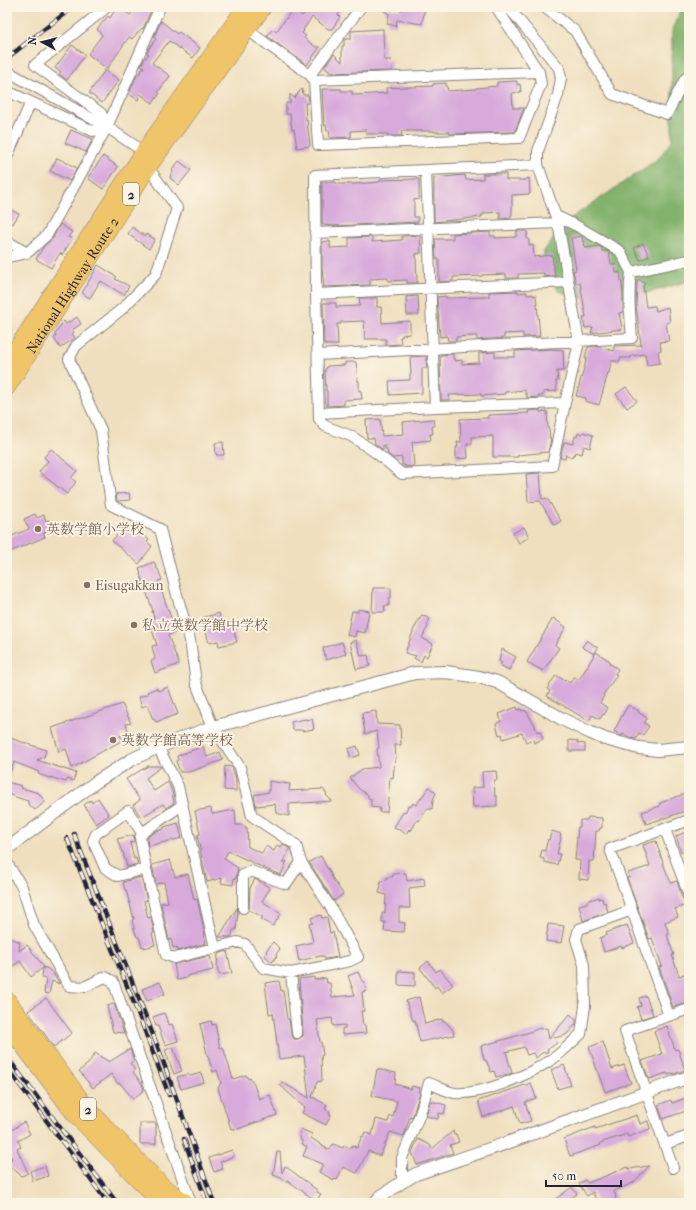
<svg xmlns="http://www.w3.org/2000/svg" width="696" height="1210" font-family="'IM FELL French Canon','Noto Serif JP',serif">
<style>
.forest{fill:#82b26c;stroke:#526a54}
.building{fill:#d8aadc}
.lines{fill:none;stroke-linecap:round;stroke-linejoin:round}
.minor-casing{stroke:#88807c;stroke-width:12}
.tertiary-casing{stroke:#88807c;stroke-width:14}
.trunk-casing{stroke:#88807c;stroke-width:18}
.minor{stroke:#fff;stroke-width:10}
.tertiary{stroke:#fff;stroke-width:12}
.trunk{stroke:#f0c469;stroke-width:17}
.rail-casing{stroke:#22223b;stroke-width:4.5}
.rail{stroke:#fcf5e5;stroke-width:3;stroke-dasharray:9;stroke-linecap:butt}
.education-dot{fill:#8d6e63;stroke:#fcf5e5;stroke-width:1.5}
.labels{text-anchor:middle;stroke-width:3.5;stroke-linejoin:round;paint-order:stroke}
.shield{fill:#fcf5e5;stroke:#63616e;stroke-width:1}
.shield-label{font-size:13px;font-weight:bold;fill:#22223b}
.street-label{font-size:14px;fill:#22223b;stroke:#fcf5e5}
.education-label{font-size:14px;fill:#785e54;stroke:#fcf5e5;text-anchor:start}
</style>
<rect width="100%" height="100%" fill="#fcf5e5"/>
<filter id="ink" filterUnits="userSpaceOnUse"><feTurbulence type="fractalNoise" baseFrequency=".025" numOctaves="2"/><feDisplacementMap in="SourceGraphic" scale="8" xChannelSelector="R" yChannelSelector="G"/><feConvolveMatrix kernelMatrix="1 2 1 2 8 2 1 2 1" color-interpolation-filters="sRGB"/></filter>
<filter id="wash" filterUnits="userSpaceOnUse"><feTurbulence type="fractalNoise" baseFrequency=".012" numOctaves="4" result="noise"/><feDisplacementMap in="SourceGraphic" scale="16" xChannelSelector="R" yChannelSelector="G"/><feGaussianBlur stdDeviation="0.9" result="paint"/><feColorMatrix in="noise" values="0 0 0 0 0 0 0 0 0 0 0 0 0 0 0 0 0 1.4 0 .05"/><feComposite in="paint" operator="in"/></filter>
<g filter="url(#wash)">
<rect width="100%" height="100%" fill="#efdfbe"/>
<path class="forest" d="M683,7h6v274l-60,17h-49l-21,-7 -15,-18v-22l23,-30 91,-62 14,-18v-112z"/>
<g id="blocks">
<path class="building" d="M117,7l13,8 6,-8h12l3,3 -8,19 -1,-1 -10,11 -3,-2 -22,32 -19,-15 14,-19 -5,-6 11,-13 2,2z
M309,7h35l-6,8 2,2 -8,12h-4l-16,-12 -9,13 1,1 -2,2 4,3 -2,2 12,9h4l-13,18 -40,-29 6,-7 3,3 17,-23 9,7z
M379,7l23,3v-3h23l-3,17 -25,-4 -1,6 -9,-2 2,-10z
M161,21l16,13 2,-2 21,16 -7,10 -24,-17 -17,22 18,13 -12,16 2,1 -7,10 -13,-9 -2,6 -9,-6 6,-15 9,-12 -3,-2 3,-5 5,-6 -2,-1 3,-6 6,-8 -2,-2z
M383,29l1,31h7l1,11 -61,2 -7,-6 10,-13 8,8v-16h2v-5l1,-2h6v-8z
M72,45l13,10 -18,25 -8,-6 2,-2 -6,-4z
M105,70l14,10 -17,23 -13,-10z
M517,81v4l3,-1 1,8 -9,1 1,15h11l-9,24 -65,2v-2h-16v-1h-33l1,5h-14v-2h-22v-4l-15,1v6l-21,1 -1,-8 -2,1 -1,-6h-2l-2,-36h19v2h11v3h4v1l31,-2 -1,-5 47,-2v-2l13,-1v4h1l1,4 28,-2v-1l21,-2v-4z
M302,89l1,6h5l1,8h-4l1,18 1,-1 3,26 -13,2 -3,-19 -2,1 -2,-16h-4v-11h4v-9l4,4z
M71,130l22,9 -7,13 -21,-9z
M103,156l15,11 -15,22 -14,-10v-3z
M57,158l20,10 -7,13 -20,-10z
M179,161l12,9 -12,15 -9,-7 1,-2h-1l3,-4 -1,-2z
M483,174h23v6h19l4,-2 1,16 -18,1v20h-1v3l-11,1v-7l-16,1v2h-3l1,2 -48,5v-44l31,-3 1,5 17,-1z
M419,179v20l-5,1v17h4v5l-84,4 -11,-1v-2h-1v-41h14v2h18l26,-2v-2z
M7,208l12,6 -6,10 -6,-3z
M60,224l12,8 -4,5 4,2 -10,16 -2,-2 -9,15 -15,-9 8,-13 9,-8z
M132,227l13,9 1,-2 9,5 -6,10 -21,-15z
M517,231h10v8h2v6h4l1,12 18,-2 3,21 -11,1v-4l-26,1v4h-12v-4l-24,1v1l-29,1v4l-14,1v-23h-3l-1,-20h18v-5l37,-2v4h5v2l21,-1z
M420,235l1,18 -5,1 1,29h-10v-3l-19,1v-3l-18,1v6l-46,2 -2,-19v-26l8,-1v7l19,-1v-9l23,-1v5l30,-2v-4z
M582,236l1,6 1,-1 1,7 14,-2 3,2v3h4l3,1 2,12h4l1,9 4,-1 3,21v19l-4,1 3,16 -31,4 2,-6 -8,1 -2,-11h3l-6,-34h-4l-3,-12 3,-1 -5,-32z
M643,243l6,13 -9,4 -6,-12z
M98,265l19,12 -2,2 14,7 -5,9 -23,-14 -1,2h-1l-9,15 -8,-5z
M639,279l6,5 -2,2 3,21 9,-1 1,5 12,-4 2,15 -4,1 3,18 -9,1 1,8 -3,1 2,12 -13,2 -2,-11 -14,2v2h-11v3h-9l-2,12h-1l-9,32 -14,-4 1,-3 -10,-2 11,-38h-2l3,-11 7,-1 19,5v-5l27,-1 -5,-40 1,-24z
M518,291v2l9,-1v3l6,-1v2l3,-1 4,41 -17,1v-4l-19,1v4l-27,2v-4h-6l-15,1v4h-8l-1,-5 -7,1 -3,-40 9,-1v2l43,-1v-5z
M418,296l1,19h-12l-1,-18z
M359,298h18v9h4l1,16 28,-2v13l-8,1v2h-2l1,7 -15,1v-6h-21l-1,-18 -23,1v2h-4l1,21h-13l1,-1h-2l-1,-41h13v4l24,-1z
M77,317l4,7 -9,6 2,2 -2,1 3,5 -15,10 -6,-10 2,-2 -1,-2 9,-13 2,3z
M551,349l12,1 1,21h-7l1,10h-2l1,10 -14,1v4h-5l1,1 -12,1v-4h-2v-4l-20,2v2l-24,2v-2l-32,1 1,5h-9l-1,-45 13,-1v5h2v2l7,-1v4l17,-1v-10l16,-1v5h20v-6z
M426,356l1,12h-5v25l-32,2 -1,-14 21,-1v-6h1l-1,-17z
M345,362h11l2,19h1v10l2,-1 1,9 -18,1v5l-17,1v-15h-1l-1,-22 2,-1v-2l18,-1z
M626,387l11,14 -10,7 -11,-14z
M540,410v2l7,-1 1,18h1l1,10h1l-3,13 -30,3v2h-25v-21l-21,1v7h-5l1,14 -12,1v-12h2l-1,-5h4l-1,-23 28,-1v-3l41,-2 -1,-2z
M380,419l2,17 22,-2 -1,-12 30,-3 1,7 -2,1 1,7h-3l1,6 -19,2 2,24 -9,1v-2h-3v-8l-9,1 -5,-4 -1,-5h-2v-4h-2v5l-8,-6 -1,-6h-7l-1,-18z
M583,432l10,3 -3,13 -6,-2 -2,8 -6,-2 -1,3 -2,-1 -1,3 -6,-2 -1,4 -5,-1 4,-16 9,2 2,-8 2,1 1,-4 4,1z
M223,442l1,13h-8l-1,-12z
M51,449l26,22 -6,7 5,4 -9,12 -28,-22 9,-11 -4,-4z
M540,473l2,26 5,-1 14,23 -7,4 -14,-24 -12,1 -2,-28z
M129,493l1,7 -13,1 -1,-7z
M35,514l2,4 7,-3 2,6 3,-1 3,9 -8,4 1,4 -38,16v-15l22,-9 -5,-10z
M126,524l6,5 1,-2 16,13 -2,2 5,4 -13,18 -27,-23z
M524,527l5,10 -10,6 -6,-10z
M154,562l3,7h1l4,11 -4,1 18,51 -8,3 11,29 -24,9 -4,-12 4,-2 -3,-13 5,-1 -6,-18 2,-1 -2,-7 3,-1 -2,-7h1l-13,-37h1l-2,-6z
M373,588h18v10h-2v8h-5l1,6h-13z
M358,609l11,2 -4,22 -9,-2 -1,6 -8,-2 5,-24 6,1z
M219,613l3,11 9,-2 6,20 -18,4 -1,-5 -9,2 -7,-25z
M422,615l8,4 -3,6 1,1 -6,12 11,6 -6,13 -3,-2 -3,7 -7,-4 2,-2 -11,-3 9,-24z
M553,618l13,9 -11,18 4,3 -16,23 -16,-9z
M356,640l5,16 7,-1 2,11 -14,3 -6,-27z
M587,640l11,8 -4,6 -12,-7z
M342,642l4,12 -20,6 -3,-12z
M502,649l14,8 -7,13 -9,-5 2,-2 -3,-2z
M596,652l14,9 -1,2 9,6 -3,5 2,1 -14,20 1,1 -4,7 8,5 -4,7 -1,-1 -3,5 -8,-4 -3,6 -42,-25 3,-5 -3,-2 9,-14 9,6 1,-1 4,3 4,-6 5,3z
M168,687l10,27 -22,8 -2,-3h-1l-6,-14 -5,2 -3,-10 9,-3 -1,-2 10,-4 1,3z
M122,704l9,19 -5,1 2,6 -2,1 1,2 -7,3 3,4 -51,28 -6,-19 -7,3 -7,-24z
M628,705l11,6 -1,1 9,6 -3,5 5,3 -6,9 -4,-2 -3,6 -4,-2 -1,1 -8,-4 -1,2 -8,-5z
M517,707l1,3 3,-1 1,2 3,-1 1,2h1l6,11h1l3,9 3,-1 3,8 -9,4 -1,-4 -7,3 -4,-9 -19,6 -1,-5 -3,1 -3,-11 5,-3 -2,-7z
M376,711l1,13 23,1 1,20h-6l1,14h-1l-2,19 -3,-1 -3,35h-8l1,-4 -9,-1v-8l-3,-1v-3l-9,-6 -9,-11 12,-9 17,-2 -2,-18 2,-1 -2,-17 -12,3 -3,-21z
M306,719v1l6,-1 2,10 -12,2v-1h-9l-2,-8z
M7,737l39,13 -2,7 -7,3 39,13 -3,8 -5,-2 -2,3 -16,-5v1l-12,-4 1,-2 -25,-10 -6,17h-1z
M569,740l9,1 -1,2 8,1v7h-16z
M203,746l4,11 13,-5 3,8 -34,12h-9l-4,-11 2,-1 -1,-4z
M357,746l3,9 -9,3 -3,-9z
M148,766h12l1,1 -15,11 8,13 14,-9 4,9 2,12 -8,5 -3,-4 -22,13 -8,-12 7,-5 -14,-21z
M225,766l7,1 1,1v6h2l1,6v11l-12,-1z
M496,771l1,9h-3l1,16h2v10l-24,1 -1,-19 11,-1 -1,-15z
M269,781l21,3 -1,7 34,-2 4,5 -1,1 6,6 -43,3v12l-13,-3 -1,-9 -19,2 -2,-11 15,-3z
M7,782l15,4 -1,2 18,5 6,9 -10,8 -7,-6v-3l-21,-7z
M429,787l7,6 -3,7 -1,9h-5l-8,12 -2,-1 -6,11 -2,-2 -3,5 -12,-7 10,-16 1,1 4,-7 2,2 2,-4 3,2z
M689,792v18l-43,14 -4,-12 18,-6v-3z
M98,798l11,17 -13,9 -12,-19 7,-5 1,3z
M211,808l1,6 23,-4 1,15h5l6,3 1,19 14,6 4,-7 8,5 3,-6 4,2 2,-3 7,5 -8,14 5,-2 -6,14 -13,-5 -40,-19 -4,8 14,9 -2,11 -2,-1 -1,7 -12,-2 1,-5 -15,4 -10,-47 3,-1 -5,-23z
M588,817l14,1v10h-2l-1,3h-3l-2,30h-5l-1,19 -9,-1 1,-19h-5l3,-33h2v-7h7z
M178,823l4,15 -34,8 -1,-7 2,-3 8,-5 7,-2v-2z
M552,831l9,3 -1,3 1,1 -4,16h3l-3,11 -13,-3v-3l-4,-1 2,-8 3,1 3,-12 1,1z
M689,831v19l-8,2 -5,-16z
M134,835v7l-4,1 4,16 2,-1 2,6 -11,3 -4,-15h-1l-5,-13z
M656,841l8,25 7,17 6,-2 5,17 2,2 2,5 -11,4 3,8 -13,5 4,12 -2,1 7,20h-2l7,21 10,-4v31l-16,4 -14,-40 3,-1 -10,-28 -3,1 -22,-61 3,-1 -2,-4 22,-7 -7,-21z
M321,856l6,12h1l4,8h-1l12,18 -9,7 -25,-39z
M170,860l5,17 13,-3 6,26 3,-1 8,36h-1l2,8 -28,8 -1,-4 -4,1 -2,-9 -2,1 -8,-37 7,-1 -4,-20 -8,2 -4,-19z
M406,873l1,8 17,-3 1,8 -16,2 1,20h-11v14l6,1 -1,9 -20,-1 1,-9h-3v-9h3l1,-18 -7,-2 2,-6 -1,-6 7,-1v-3h6v-3z
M141,877l6,23 -3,1 4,17 3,-1 3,16 -2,1 3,11 -11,3v-2l-2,1 -3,-10h-2l-2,-5 -3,-12 2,-1 -8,-29h-1l-2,-8z
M255,879l15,9 -8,13 19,13 -8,12 -12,-7 2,-2 -14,-7 1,-22z
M599,897v2l3,-1 1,5 2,-1 3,10 -25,9 -4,-16 8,-2v-2z
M237,908l1,4 -2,18h-3l-1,6 -3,1h-10z
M321,915l1,3 5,-1 3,16 3,-1 5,25 -13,2 -1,-3h-4l-21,5 -3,-15 17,-4 -4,-18 4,-1 -2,-5z
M548,924l16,2 -3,17 -15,-2z
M627,925l7,18 -12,5 -1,-2 -17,6 -4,-14 7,-3 -1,-2z
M7,937l13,5 -1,9 8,-6 17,22 -13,10 -11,-16 -7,5 -6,-9z
M273,942l7,7 -4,5 1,2 -5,6 -8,-7 3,-3 -1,-1z
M227,951l5,22 -13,2 -2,-9 1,-12z
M210,956l3,14 -26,6v2l-10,2 -3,-16z
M428,961l8,11 4,-3 13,16 -11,8 -5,-7 -2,2 -15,-20z
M43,968h4l7,6v1l6,9 -8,-3 -3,13 -5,-1 2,-14 -4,-1z
M398,971l17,1v14l-17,-1z
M358,972l4,9h2l3,10 -5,1 2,19h-3l2,14h2l1,8 -24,2v-6l3,-1v-3l-12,1 -1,-8 -15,2 3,22h1l1,5 1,8 -2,1 1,25 -5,1 -5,15 15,8 -2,4 5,2 -1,3 2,1 -5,10 -24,-12 3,-5 -25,-23 2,-3 27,16 -5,-42 -25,3 -6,-46 -4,1 -4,-31 14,-2 2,10h2l4,28h2l2,15 3,5h4l5,-3v-4l-4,-53 15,-2v3l12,-2 1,5h3l2,14 23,-2 -7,-19z
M160,982l5,12 -18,7 -5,-12z
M646,996l7,19 -12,4 -4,-12 4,-1 -2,-8z
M419,997l6,27 17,-5 1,3 2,-1 8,9 1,5 -34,7 -5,-22 -2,1 -7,-20z
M46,998l26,35 -18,14 -26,-36z
M114,1004l10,29 -11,-1 -6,-26z
M164,1013l5,12 3,-1 6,17 -13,4 -7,-19h-2l-3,-9z
M570,1014l6,6v4l-10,11 -12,3 3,5 -10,7 1,2 -6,1 -6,5 -3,-5 -6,2 -3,-8 -18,5 6,21 -16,4 -2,-6 -3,1 -5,-12h-2l-3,-14 46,-13 13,-5v1l7,-1 2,11z
M211,1021l1,4 3,-1 5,24 3,-1 10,32 13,-4 2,4 2,-1 2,4h1l6,17 11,-4 7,20 -42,15 -1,-2 -3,1 -13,-41 3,-5 -4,-13 -4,2 -6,-18 -7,-30z
M667,1026l8,24 3,-1 7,21 -11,4v-1l-6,2 -1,-2 -18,6 -7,-18 20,-7 -8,-23z
M603,1042l9,27 12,-4 7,18 -26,9 -16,-45z
M173,1047l9,24 -8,3 -9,-24z
M130,1049l4,12 -4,2 5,7 -2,2 9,12 2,6 -11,9 -13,-16 -2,1 -7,-10 -18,14 -14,-17 9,-7 7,-11 14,9z
M564,1065l7,20 -13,4 -7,-19z
M377,1069l19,4 -1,11 16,5 1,-3 8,2 -2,4h2l-6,20 -2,5 -2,-1 -6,20 -14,-4 -10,24 -12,-5 -11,22 -14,-6 -6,13 -2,-1 -1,1 -15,-8 4,-8 -20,-8 4,-9 -4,-2 -4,-11 2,-5 11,5 -1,4 18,12 4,-6 10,4 1,-3 6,4 2,-4 5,3 5,-12 1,1 2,-5 7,3 4,-16 12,3 2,-6 3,1 4,-16 -25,-5z
M201,1073l3,9 -23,7 -4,-12 12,-3 1,2z
M531,1083l5,15 -11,4 6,19 -11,3 -6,-18 -31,11 -5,-16z
M689,1097v13l-26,9 -5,-14 13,-5 1,3z
M430,1101l16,4 -2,9 -5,-1 -1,6 -12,-3z
M637,1115l3,9 8,-3 2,8 -22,8 -1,-3 -27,9 1,2 -31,11 -6,-17 31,-12v2z
M24,1122l6,12 -12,7 3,6 -4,2 11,24 -6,3 -15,-12v-3l5,-2 -5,-10v-17l10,-5v-1z
M140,1123h16v21h-16z
M453,1131l1,4 2,-1 3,8 -9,3 3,8 -36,12 -5,-13 6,-13 12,6 2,4z
M232,1150l2,6 -14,6 3,7 -9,3 -5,-14z
M277,1152h3l2,21 3,-7 32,24v2l4,2 -5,7 -29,-21 -1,2 -5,-4 -8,-3z
M45,1166l3,10 -15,5 -3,-10z
M649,1166l-16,17 -19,8 2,6 -1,1 2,5h-20l-4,-11 -6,4 -8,-12 6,-4 3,3 40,-16 1,2z
M572,1187l5,7 -12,9h-15z"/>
</g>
</g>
<g filter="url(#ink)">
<use href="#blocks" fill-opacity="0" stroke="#88807c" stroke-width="1"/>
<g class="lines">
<defs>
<path id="minor" d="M508,7l51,61 2,10 -3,17 -20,56v14l20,58 21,119 -14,61 -13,63 -150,8 -27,-22 -24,-16 -26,-10 -6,-7 -3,-125 -1,-119 223,-10
M544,7l31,24 37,63 55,20 18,-35 4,-3
M246,29l64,46 4,5 4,65 201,-7 22,-54 -2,-12 -43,-65
M7,71l100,56 37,25
M310,75l51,-68
M314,80l225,-8
M7,91l86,40 14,-4 -6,-14 -66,-48 72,-58
M7,157l24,-55
M148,167l29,41 -21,66 -33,34 -47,38 -7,13 32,71 10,75 49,24 17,66 13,45 6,43 17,44 27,40 12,49 44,29 5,17 -15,22 -35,-13 -8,4v33
M426,170l9,237
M556,216l21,10 43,25 11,21 58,-12
M315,233l243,-10
M7,241l20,12
M7,257l20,-4 20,-18 60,-108 53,-120
M316,294l252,-12
M318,355l314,-17c-2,-22 -4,-44 -1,-66
M319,413l116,-6 130,-4
M158,747l20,39 37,162
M182,805l-40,28 -2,5 6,31 20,86 9,3 62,-16 8,2 18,24 28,5 59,-12 8,-4 -27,-49 -30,-46
M665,829l24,67
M142,833l-14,-22 -32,23 -3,7 12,27 13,8 28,-7
M7,863l15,24 12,38 35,61 15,1 21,-10 8,4 78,222
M632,910l37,106
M291,973l6,60
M665,1144l24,-8
M673,1168l-48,-137 64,-22
M402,1182v-24l18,-44 9,-31c8,3 18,9 26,10 28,2 70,-17 93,-31 12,-7 23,-19 33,-28l4,-28 -1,-41 -8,-26 3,-10 53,-19 -22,-61 79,-29"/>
<path id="tertiary" d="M7,849l89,-67 35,-22 27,-13 55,-20 202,-54 31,-1 33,5 18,5 67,38 27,13 14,6 34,9 19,2 31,-3
M375,1203l5,-6 22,-15 14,-8 85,-29 188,-68"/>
<g id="trunk">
<path d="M7,364l137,-212 102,-145"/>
<path id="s1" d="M7,387l141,-220 115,-160"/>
<path d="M7,1000l78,106 77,80 24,17"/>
<path d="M7,1024l68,90 78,80 12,9"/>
</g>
</defs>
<use href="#minor" class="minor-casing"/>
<use href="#tertiary" class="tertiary-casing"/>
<use href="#trunk" class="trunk-casing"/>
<use href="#minor" class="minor"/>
<use href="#tertiary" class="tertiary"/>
<use href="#trunk" class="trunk"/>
<defs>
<path id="rail" d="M7,58l66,-51
M74,834l85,216 55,153
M67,838l71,175 31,82
M7,1057l110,146
M7,1068l101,135
M184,1139l23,64"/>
</defs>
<use href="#rail" class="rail-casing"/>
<use href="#rail" class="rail"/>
</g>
</g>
<g class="education-dot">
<circle cx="38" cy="529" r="4"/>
<circle cx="87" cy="585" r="4"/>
<circle cx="134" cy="625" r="4"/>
<circle cx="113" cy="740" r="4"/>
</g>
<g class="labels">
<g class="shield">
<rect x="123" y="183" width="16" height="22" rx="3"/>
<rect x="80" y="1098" width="16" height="22" rx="3"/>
</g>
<g class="shield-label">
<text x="131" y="199">2</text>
<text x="88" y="1114">2</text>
</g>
<g class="street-label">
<text dy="5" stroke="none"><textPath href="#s1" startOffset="121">National Highway Route 2</textPath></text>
</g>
<g class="education-label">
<text x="46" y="534">英数学館小学校</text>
<text x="95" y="590">Eisugakkan</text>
<text x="142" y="630">私立英数学館中学校</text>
<text x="121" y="745">英数学館高等学校</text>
</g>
</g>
<rect width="696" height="1210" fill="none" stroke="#fcf5e5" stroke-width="24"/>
<g transform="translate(42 42) rotate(277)" stroke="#fcf5e5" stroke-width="3" paint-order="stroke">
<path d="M0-3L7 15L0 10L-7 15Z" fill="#22223b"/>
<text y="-6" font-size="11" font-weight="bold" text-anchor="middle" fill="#22223b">N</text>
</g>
<path d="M546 1180v6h75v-6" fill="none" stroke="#22223b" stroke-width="2"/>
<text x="552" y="1180" font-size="12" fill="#22223b" stroke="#fcf5e5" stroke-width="3" paint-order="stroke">50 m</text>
</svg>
